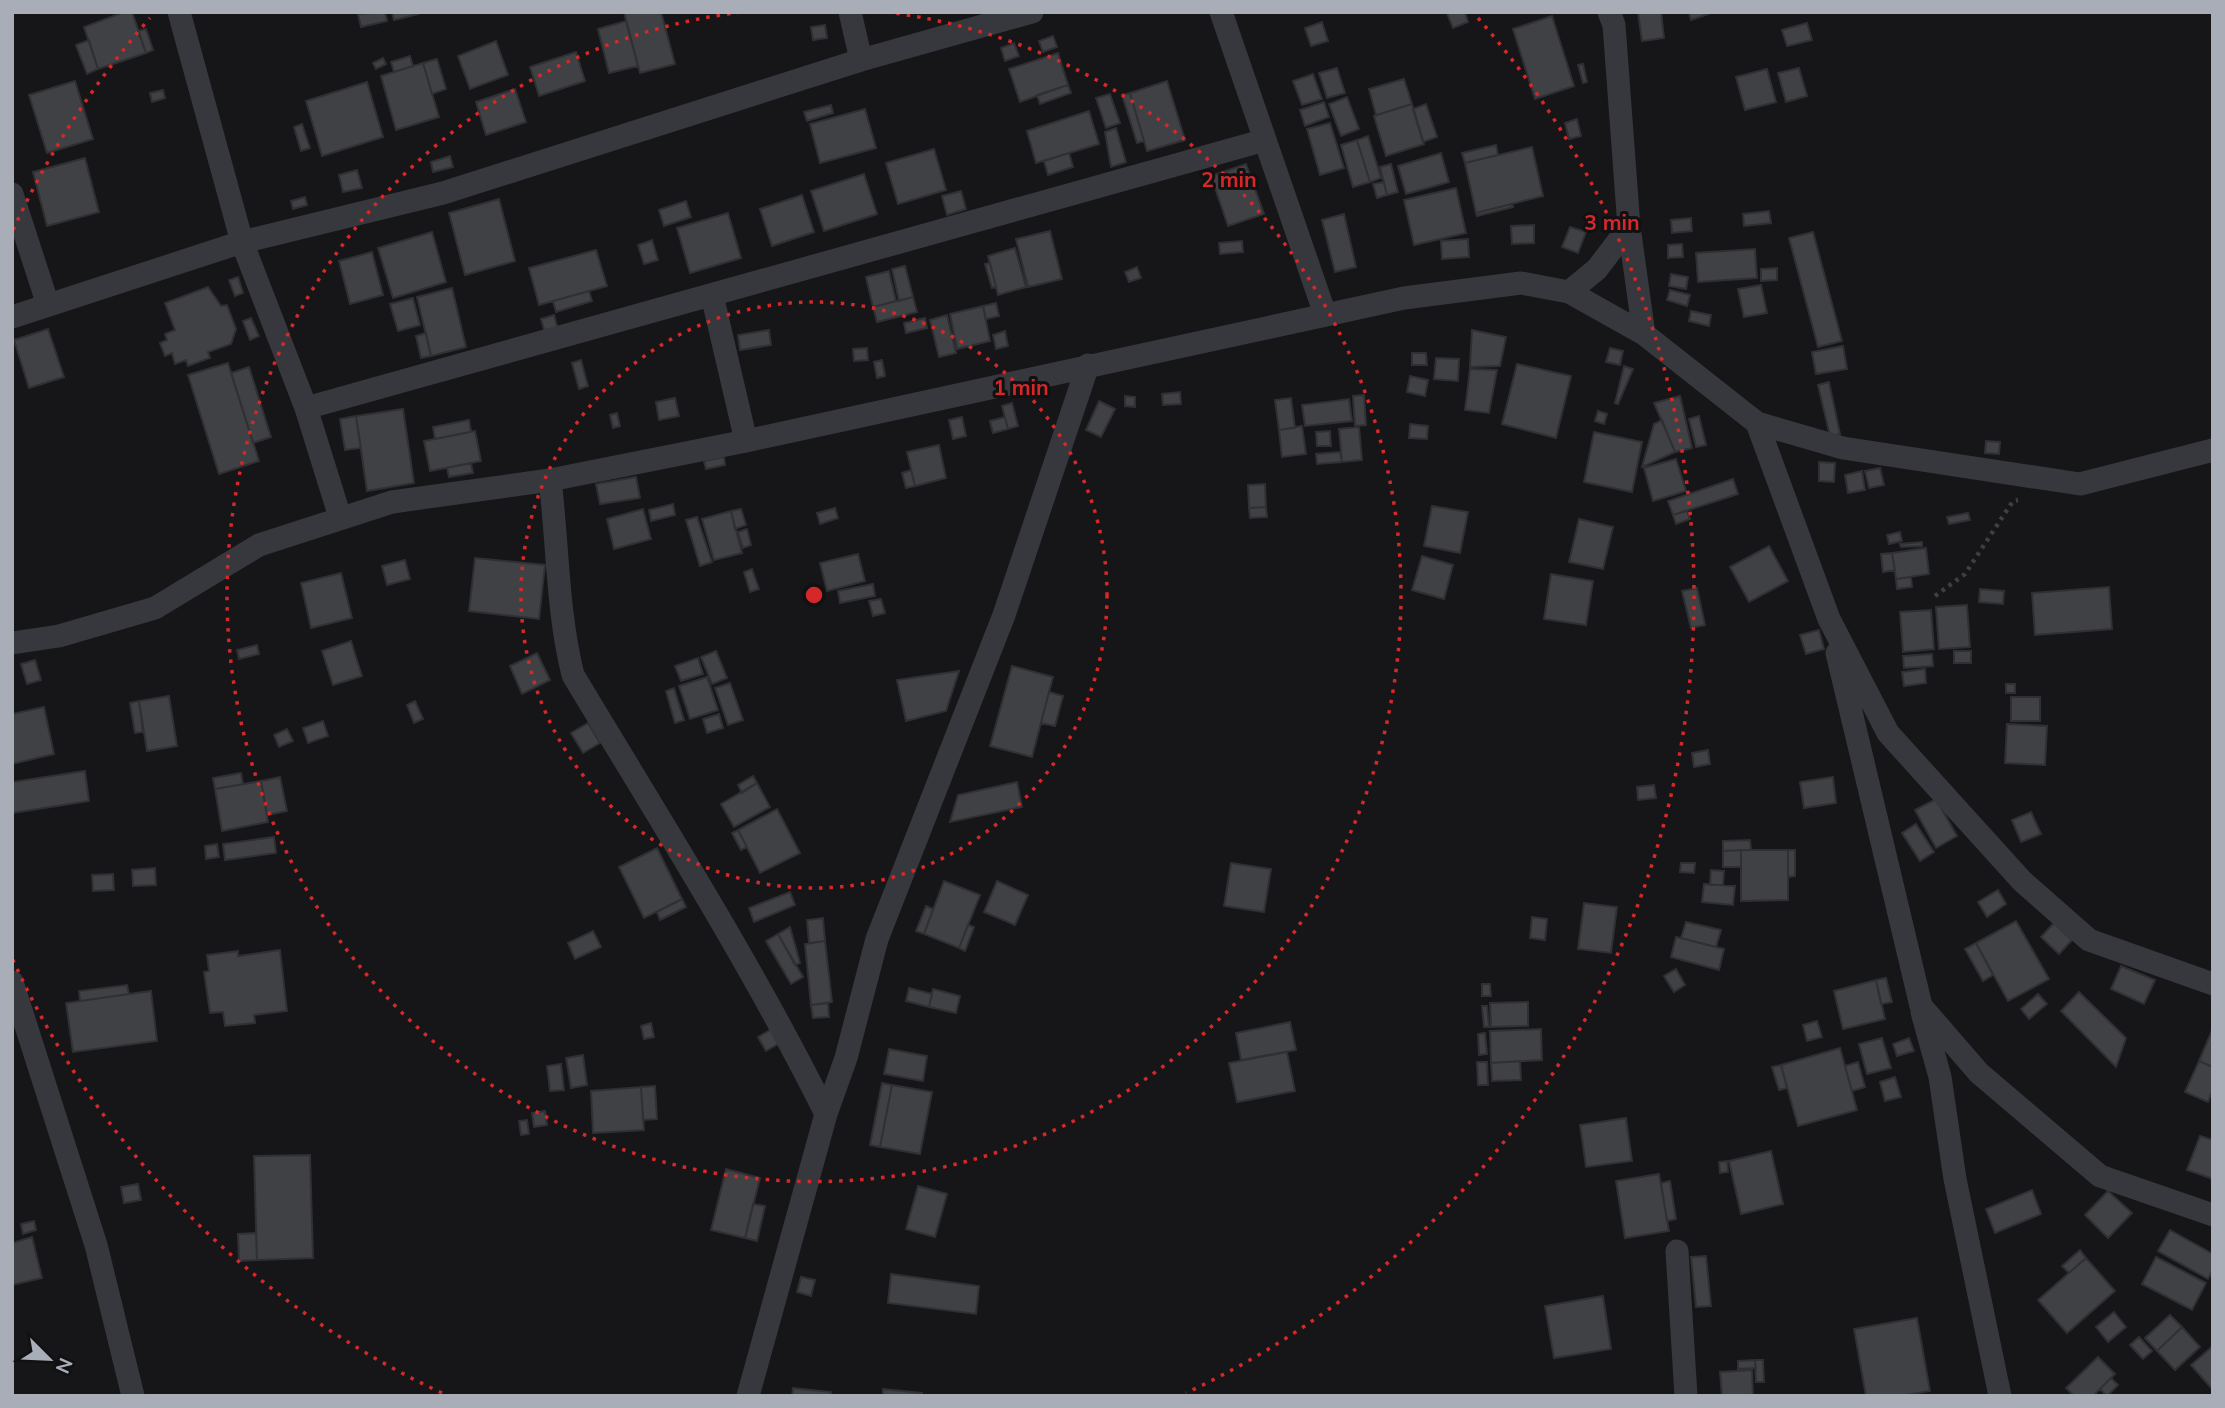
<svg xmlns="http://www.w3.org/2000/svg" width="2225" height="1408" font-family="Mulish,sans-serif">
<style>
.building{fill:#404145;stroke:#303034;stroke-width:2}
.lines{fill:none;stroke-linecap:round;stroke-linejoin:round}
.path{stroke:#3d3f44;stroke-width:4.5;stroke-dasharray:3.5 5;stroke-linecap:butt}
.street{stroke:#37383d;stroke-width:23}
.ring{fill:none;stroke:#d62828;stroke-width:3.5;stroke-dasharray:3.5 7}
.centre{fill:#d62828;stroke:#111113;stroke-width:3.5}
.ring-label{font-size:21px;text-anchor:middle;font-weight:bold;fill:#d62828;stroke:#111113;stroke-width:6;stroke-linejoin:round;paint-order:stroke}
</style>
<rect width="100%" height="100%" fill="#161618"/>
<path class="building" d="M124,12h8l14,41 -48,16 -14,-42z
M385,12l2,9 -26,6 -3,-13z
M392,12h25l1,2 -24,6z
M624,12h37l14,52 -35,9z
M1465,12l3,10 -15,6 -6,-15z
M1638,12h23l3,26 -22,3z
M1689,12h25l-23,8z
M1552,16l22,70 -39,13 -22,-70z
M626,21l12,45 -29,7 -11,-44z
M1322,22l6,19 -17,5 -6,-18z
M1807,23l5,17 -25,6 -5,-16z
M825,25l2,13 -14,2 -2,-13z
M146,29l7,21 -7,3 -8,-22z
M1053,36l4,11 -14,5 -4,-11z
M89,40l9,29 -11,5 -11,-29z
M496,41l12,34 -38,14 -12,-33z
M1014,43l5,13 -14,5 -4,-13z
M576,52l9,29 -46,15 -9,-29z
M1058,53l10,32 -48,17 -11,-33z
M410,56l3,10 -19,6 -3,-10z
M383,58l3,6 -10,5 -3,-6z
M437,59l9,30 -14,5 -9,-31z
M423,63l16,54 -43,13 -15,-54z
M1583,64l4,18 -4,1 -5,-18z
M1337,68l8,25 -18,5 -8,-25z
M1799,68l8,28 -21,6 -8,-29z
M1767,69l9,33 -31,8 -9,-33z
M1313,74l9,25 -20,6 -9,-24z
M1404,79l8,25 -36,11 -7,-26z
M75,81l18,58 -46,14 -18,-58z
M1167,81l18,59 -38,11 -17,-58z
M367,82l16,55 -61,19 -16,-55z
M1068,85l3,8 -31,11 -3,-9z
M515,89l11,33 -40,13 -10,-33z
M163,90l2,8 -13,4 -2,-9z
M1130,93l14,48 -7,2 -15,-48z
M1110,94l10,29 -14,5 -10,-30z
M1347,97l12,32 -18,7 -12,-32z
M1324,102l5,15 -24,9 -5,-16z
M1412,104l12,40 -38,12 -12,-40z
M1426,104l11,33 -14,5 -10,-33z
M831,105l2,8 -26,8 -3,-9z
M865,109l11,39 -56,15 -10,-39z
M1089,111l10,33 -63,19 -9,-32z
M1577,119l4,17 -12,3 -4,-16z
M1330,123l14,45 -24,7 -13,-46z
M302,124l8,24 -9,3 -7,-24z
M1116,128l10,34 -15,5 -6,-35z
M1368,136l13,42 -11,4 -13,-42z
M1357,140l13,42 -17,5 -12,-42z
M1496,145l2,10 -33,8 -3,-10z
M1532,147l11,49 -67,17 -11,-50z
M934,149l12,41 -48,14 -12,-41z
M1069,153l4,14 -25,8 -4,-14z
M1441,153l8,29 -43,12 -8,-28z
M450,156l3,11 -20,5 -2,-10z
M85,158l14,54 -52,14 -14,-54z
M1246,164l18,50 -36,12 -17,-50z
M1391,164l7,28 -11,3 -7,-28z
M357,170l5,18 -19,4 -4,-17z
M864,174l13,40 -53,17 -13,-40z
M1384,182l3,13 -10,3 -4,-14z
M1456,188l10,45 -52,12 -10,-45z
M961,191l5,18 -19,6 -5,-19z
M802,195l12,37 -42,14 -12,-37z
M305,197l2,8 -14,4 -2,-8z
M499,199l16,62 -50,14 -16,-62z
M686,201l5,16 -27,9 -5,-16z
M1512,204l1,3 -36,9 -1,-3z
M1769,211l2,12 -27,3 -1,-12z
M728,213l13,45 -51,15 -13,-45z
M1344,214l12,53 -21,5 -13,-52z
M1691,218l1,13 -20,2 -1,-13z
M1534,225v18l-22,1 -1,-18z
M1570,227l16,5 -8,21 -16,-6z
M1050,231l12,48 -34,8 -12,-48z
M432,232l14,50 -53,16 -15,-50z
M1813,232l29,109 -24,6 -29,-109z
M1468,239l1,18 -27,2 -1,-18z
M652,240l6,20 -14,4 -6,-19z
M1242,241l1,11 -23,2 -1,-11z
M1682,244l1,13 -15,1v-13z
M1015,248l11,39 -28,8 -10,-39z
M1755,249l2,29 -59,4 -2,-29z
M596,250l11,36 -68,19 -10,-37z
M372,252l11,43 -33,9 -11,-43z
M990,263l6,24 -4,1 -7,-24z
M905,266l8,31 -14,4 -7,-32z
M1137,267l4,11 -12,4 -4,-10z
M1777,268v12l-16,1v-12z
M889,271l7,30 -23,6 -7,-30z
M1671,274l17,3 -2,12 -17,-3z
M238,277l5,16 -8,3 -6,-16z
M1761,285l6,28 -23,4 -6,-28z
M208,287l13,19 6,-1 9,24 -5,15 -23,8 2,6 -22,8 -2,-6 -11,4 -3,-11 -7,3 -5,-13 7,-3 -2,-6 10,-4 -10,-27z
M452,288l14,59 -35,9 -14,-59z
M1670,290l20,5 -3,11 -20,-6z
M589,291l3,10 -36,11 -3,-11z
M913,297l4,15 -40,10 -4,-15z
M413,298l7,27 -22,6 -8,-27z
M996,303l3,13 -13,3 -3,-13z
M983,306l7,35 -33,8 -7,-35z
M1691,311l20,4 -2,11 -20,-5z
M554,315l4,15 -13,3 -4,-14z
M947,315l9,38 -17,4 -9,-37z
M251,318l8,18 -9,4 -7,-19z
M925,318l2,10 -21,5 -2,-10z
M48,329l16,48 -35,11 -15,-48z
M769,330l2,15 -31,5 -2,-15z
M1472,330l34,7 -6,29 -30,1z
M1005,331l3,15 -12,3 -3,-14z
M426,333l5,23 -10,2 -5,-22z
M1843,346l4,23 -31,5 -4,-22z
M867,348l1,12 -14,1 -1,-12z
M1610,348l13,3 -3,14 -14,-3z
M1412,353h14l1,12h-15z
M1436,358l23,1 -1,22 -24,-2z
M581,360l7,26 -9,3 -7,-26z
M882,360l3,16 -8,2 -3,-16z
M228,363l31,98 -40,13 -31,-99z
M1517,364l54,12 -15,62 -54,-14z
M1624,366l9,3 -15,35 -3,-1z
M249,367l22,70 -18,6 -22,-70z
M1470,369l27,1 -8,43 -24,-3z
M1410,376l18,4 -3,16 -18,-4z
M1829,382l11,52 -10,2 -12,-51z
M1180,392l1,12 -18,1 -1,-11z
M1364,395l2,30 -11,1 -2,-30z
M1125,396l10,1v10l-10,-1z
M1680,396l12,52 -17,4 -21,-49z
M675,398l4,18 -20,4 -3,-18z
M1291,398l4,30 -16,2 -4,-30z
M1349,399l3,22 -47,5 -3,-21z
M1099,401l16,8 -14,28 -15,-7z
M1012,403l6,23 -10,3 -6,-23z
M403,409l11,74 -47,8 -11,-75z
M1598,411l9,3 -3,10 -9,-3z
M617,413l3,13 -7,2 -3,-13z
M356,416l5,32 -16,2 -5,-31z
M1699,416l7,29 -10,2 -7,-28z
M962,417l4,19 -13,3 -4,-19z
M1005,417l3,12 -15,4 -3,-12z
M469,420l2,12 -36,7 -2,-12z
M1662,420l13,32 -33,15 12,-43z
M1410,424l18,2 -1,13 -18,-1z
M1302,426l4,28 -24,3 -3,-27z
M1359,427l3,33 -20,2 -3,-33z
M475,431l6,30 -51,10 -6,-30z
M1330,431l1,15h-14l-1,-14z
M1594,432l48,10 -10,50 -48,-10z
M1986,441l14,1 -1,12 -14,-1z
M939,445l7,33 -31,8 -8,-34z
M1340,452l2,10 -25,2 -1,-10z
M724,457l1,8 -19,4 -2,-8z
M1676,459l10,32 -33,10 -9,-33z
M1819,462l16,1 -1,19 -15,-1z
M471,463l2,10 -24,4 -2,-9z
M1880,468l4,17 -15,3 -4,-17z
M911,470l4,16 -9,2 -4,-15z
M1862,471l3,19 -17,3 -3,-18z
M636,477l4,21 -40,6 -4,-20z
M1733,479l5,15 -65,21 -5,-14z
M1265,484l1,23 -17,1 -1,-23z
M673,504l2,11 -24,6 -2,-11z
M1432,506l36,6 -8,41 -36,-7z
M1266,507l1,10 -17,1 -1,-10z
M835,508l3,10 -18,6 -3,-11z
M643,509l8,30 -37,10 -7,-30z
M741,509l5,16 -11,4 -4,-18z
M731,511l11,42 -28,7 -12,-41z
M1687,511l3,8 -14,5 -3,-9z
M1968,513l2,7 -21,4 -2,-7z
M697,517l15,45 -12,4 -14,-46z
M1579,519l34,8 -10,42 -34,-7z
M747,529l4,16 -8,3 -5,-16z
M1900,532l2,9 -13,3 -2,-9z
M1922,542v4l-21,1 -1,-3z
M1769,546l19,35 -39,21 -19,-35z
M1926,548l3,26 -33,5 -4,-26z
M1892,553l3,17 -12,2 -2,-18z
M858,554l7,27 -38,10 -7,-28z
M1422,556l31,9 -9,34 -32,-9z
M475,558l70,7 -6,54 -70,-8z
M405,560l5,19 -23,6 -5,-19z
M752,569l7,20 -9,3 -6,-20z
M341,573l11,45 -41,10 -10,-45z
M1551,574l42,7 -7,44 -42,-6z
M1911,577l1,10 -15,2 -1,-10z
M873,584l2,12 -35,7 -2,-12z
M2109,587l3,42 -77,6 -3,-42z
M1697,588l8,37 -14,3 -9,-37z
M1980,589l24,2 -1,13 -24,-2z
M881,599l4,14 -12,3 -4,-15z
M1967,605l3,42 -31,2 -3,-42z
M1931,610l3,39 -31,3 -3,-40z
M1819,630l5,19 -18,5 -6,-19z
M351,641l11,35 -29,9 -11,-34z
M257,645l2,9 -20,5 -2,-9z
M716,651l11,27 -15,6 -11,-27z
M1954,651h17v12h-17z
M537,653l13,27 -28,14 -12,-28z
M1932,654l1,12 -29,2 -1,-12z
M698,658l5,16 -22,7 -6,-15z
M35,660l6,20 -14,4 -6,-20z
M1012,666l41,11 -21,80 -42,-11z
M1925,669l1,14 -22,3 -2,-14z
M959,671l-13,40 -40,10 -9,-41z
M707,677l11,33 -28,9 -11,-33z
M730,683l13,37 -15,5 -13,-37z
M2006,684h9v9h-9z
M674,688l10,32 -9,3 -9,-32z
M1049,692l14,4 -8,30 -14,-3z
M169,696l8,50 -30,5 -8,-50z
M2011,697h29v24h-29z
M139,701l4,31 -8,1 -5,-30z
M415,701l8,18 -9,4 -7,-18z
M44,707l10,47 -42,10v-50z
M719,714l4,14 -16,5 -4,-14z
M323,721l5,15 -20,7 -5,-15z
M588,723l12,20 -17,10 -12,-20z
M2007,724l40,2 -2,39 -40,-2z
M287,729l6,12 -14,6 -5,-12z
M1708,750l2,14 -16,3 -2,-14z
M85,771l4,30 -77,12v-31z
M241,773l2,11 -28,5 -2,-11z
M753,776l4,7 -15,10 -4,-8z
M280,777l7,34 -20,4 -6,-34z
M1833,777l3,26 -32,5 -4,-26z
M261,781l7,41 -46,9 -7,-42z
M1017,782l5,25 -72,15 8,-27z
M757,783l13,24 -36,20 -13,-23z
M1654,785l2,13 -18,2 -1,-13z
M1936,799l21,37 -21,12 -21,-38z
M777,809l23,44 -40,20 -22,-43z
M2031,812l10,22 -20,8 -9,-22z
M1916,824l18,28 -14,9 -18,-28z
M738,830l9,17 -6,3 -9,-17z
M274,837l2,16 -51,7 -2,-16z
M1750,840l1,10 -28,1v-10z
M217,844l2,13 -13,2 -1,-13z
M657,848l25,51 -38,19 -25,-51z
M1741,850v17h-18v-16z
M1741,850h47v50l-47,1z
M1788,850h7v26l-7,1z
M1231,863l40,6 -7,43 -40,-6z
M1681,863h14l-1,10 -14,-1z
M155,868l1,17 -23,1 -1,-16z
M1711,870l13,1 -1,14h-13z
M113,874l1,16 -21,1 -1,-16z
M944,881l36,14 -21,53 -35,-14z
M997,881l31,14 -13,30 -31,-13z
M1704,884l31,2 -2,19 -31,-3z
M1998,890l8,14 -19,13 -9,-15z
M790,892l5,13 -41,17 -5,-14z
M682,899l4,8 -26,13 -3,-8z
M1584,903l33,4 -6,46 -33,-4z
M926,906l7,3 -9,25 -8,-3z
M1532,917l15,2 -2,21 -15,-2z
M823,918l2,23 -16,2 -2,-23z
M2016,921l33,58 -41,22 -32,-58z
M1686,922l35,8 -5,17 -35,-9z
M2054,923l18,17 -13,14 -18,-17z
M968,925l6,2 -9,24 -6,-3z
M790,927l10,36 -5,2 -17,-31z
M593,931l8,16 -26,12 -7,-16z
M778,934l25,43 -12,7 -25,-43z
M1676,937l48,12 -5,21 -48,-13z
M825,941l7,61 -21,3 -6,-61z
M1976,943l17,32 -10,6 -18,-32z
M280,950l7,61 -33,4 1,8 -30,3 -2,-14 -13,1 -6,-41 5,-1 -2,-16 31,-4v5z
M2121,966l34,14 -11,24 -33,-15z
M1676,969l9,16 -11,7 -10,-16z
M1886,978l6,24 -11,2 -5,-24z
M1876,980l9,39 -42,10 -9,-38z
M1482,984h8l1,12h-9z
M127,985l2,9 -49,7 -1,-10z
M909,988l23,6 -3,13 -23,-6z
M933,989l27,7 -4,17 -27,-6z
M151,991l6,50 -84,11 -7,-49z
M2079,992l47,46 -10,29 -55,-56z
M2038,994l9,10 -18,15 -8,-10z
M1528,1002v24l-37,1 -1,-24z
M828,1003l1,14 -16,1 -2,-13z
M1482,1006h5l2,21h-5z
M1817,1021l5,16 -15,4 -4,-16z
M1290,1022l6,28 -55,10 -5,-27z
M651,1023l3,14 -10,2 -3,-13z
M2213,1028v39l-14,-6z
M772,1029l8,14 -14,8 -8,-14z
M1541,1029l1,31 -51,3 -1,-32z
M1485,1033l2,21 -8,1 -1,-21z
M1882,1038l9,30 -24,6 -8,-30z
M1909,1038l5,13 -17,5 -4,-12z
M1840,1048l17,62 -59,16 -17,-61z
M889,1049l38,7 -4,25 -39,-7z
M1287,1052l8,39 -58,11 -8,-39z
M583,1055l4,30 -16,3 -5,-30z
M1520,1061l1,19 -29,1 -1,-18z
M2199,1061l14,6v22l-5,13 -23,-10z
M1477,1062h10l1,23h-10z
M1858,1062l7,25 -13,4 -7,-25z
M561,1064l3,26 -14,1 -3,-25z
M1781,1065l6,23 -8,2 -7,-23z
M1895,1077l6,20 -16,4 -5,-19z
M882,1083l10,2 -12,62 -10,-2z
M892,1085l40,7 -12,62 -40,-7z
M655,1086l2,33 -14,1 -2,-33z
M641,1087l3,43 -51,3 -2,-42z
M545,1111l2,14 -13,2 -2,-14z
M1626,1118l6,43 -46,6 -6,-42z
M527,1120l2,14 -8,1 -2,-14z
M2200,1136l13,4v39l-26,-9z
M1771,1151l12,53 -42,10 -12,-53z
M310,1155l3,103 -56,2 -3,-104z
M1727,1161l1,11 -8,1 -1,-11z
M726,1169l34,9 -15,60 -34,-8z
M1659,1174l10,57 -44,7 -9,-57z
M1670,1181l6,38 -9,2 -6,-38z
M138,1184l3,16 -17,3 -3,-16z
M918,1186l29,8 -12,43 -29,-8z
M2032,1190l9,24 -46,19 -9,-24z
M2108,1191l24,22 -24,25 -23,-23z
M753,1204l12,2 -8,35 -12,-3z
M34,1221l2,9 -13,4 -2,-10z
M2170,1230l43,24v16l-5,9 -50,-28z
M256,1233l1,27 -18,1 -1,-27z
M32,1237l10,41 -30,7v-42z
M2080,1250l6,8 -17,15 -7,-7z
M1706,1256l5,50 -15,1 -5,-50z
M2156,1257l50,26 -14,27 -50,-26z
M2086,1258l29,33 -48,42 -29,-33z
M891,1274l88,12 -3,28 -88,-11z
M801,1277l14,3 -4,16 -14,-4z
M1603,1296l8,53 -57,9 -9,-52z
M2114,1312l12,15 -18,15 -12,-15z
M2170,1315l12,12 -25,24 -12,-13z
M1917,1318l13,73 -29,5h-35l-12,-67z
M2182,1327l18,20 -25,23 -18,-19z
M2139,1337l13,14 -9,8 -13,-14z
M2213,1346v44l-22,-25z
M2098,1357l17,17 -22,22h-19l-8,-8z
M1755,1360l1,8 -18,1v-8z
M1755,1360h8l1,22h-8z
M1752,1370l1,26h-31l-2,-24z
M2111,1378l7,7 -11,11 -7,-7z
M793,1388l38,4 -1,4h-38z
M883,1389l39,4v3h-39z"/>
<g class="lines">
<path class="path" d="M1935,596l30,-22 48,-73 5,-1"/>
<path class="street" d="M179,12l63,230 64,166 34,109
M850,12l11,48
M1221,12l104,302
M1609,12l5,13 15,202 15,107
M12,194l36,111
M1569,292l28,-23 32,-42
M712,295l34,146
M12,317l230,-75 201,-49 418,-133 171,-48
M306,408l959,-268
M1757,423l86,25 237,36 133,-34
M550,480c8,65 7,131 23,195 87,145 178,288 253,439
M12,643l47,-7 96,-28 104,-63 133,-43 158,-22 196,-39 658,-143 117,-15 48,9 75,42 113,89 72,196 59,114 134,148 67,59 124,44
M1837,653l84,353 58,67 121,103 113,39
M12,982l84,263 37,151
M1922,1012l18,65 15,102 45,217
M1677,1251l9,145
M748,1396l78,-282 20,-56 31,-119 127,-324 84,-250"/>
</g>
<g class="ring">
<circle cx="814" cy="595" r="293"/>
<path d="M886 12A587 587 0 1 1 742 12"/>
<path d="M442 1393A880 880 0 0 1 13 960M13 230A880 880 0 0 1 150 18M1478 18A880 880 0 0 1 1186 1393"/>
</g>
<circle cx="814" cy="595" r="10" class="centre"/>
<g class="ring-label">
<text x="1229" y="187">2 min</text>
<text x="1612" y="230">3 min</text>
<text x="1021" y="395">1 min</text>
</g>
<rect width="2225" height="1408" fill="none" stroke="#a8adb8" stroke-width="28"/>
<g transform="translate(49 1359) rotate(114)" stroke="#111113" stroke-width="5" paint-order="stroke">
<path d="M0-5L12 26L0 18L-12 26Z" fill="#a8adb8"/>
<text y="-10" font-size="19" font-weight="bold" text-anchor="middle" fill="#a8adb8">N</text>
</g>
</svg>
